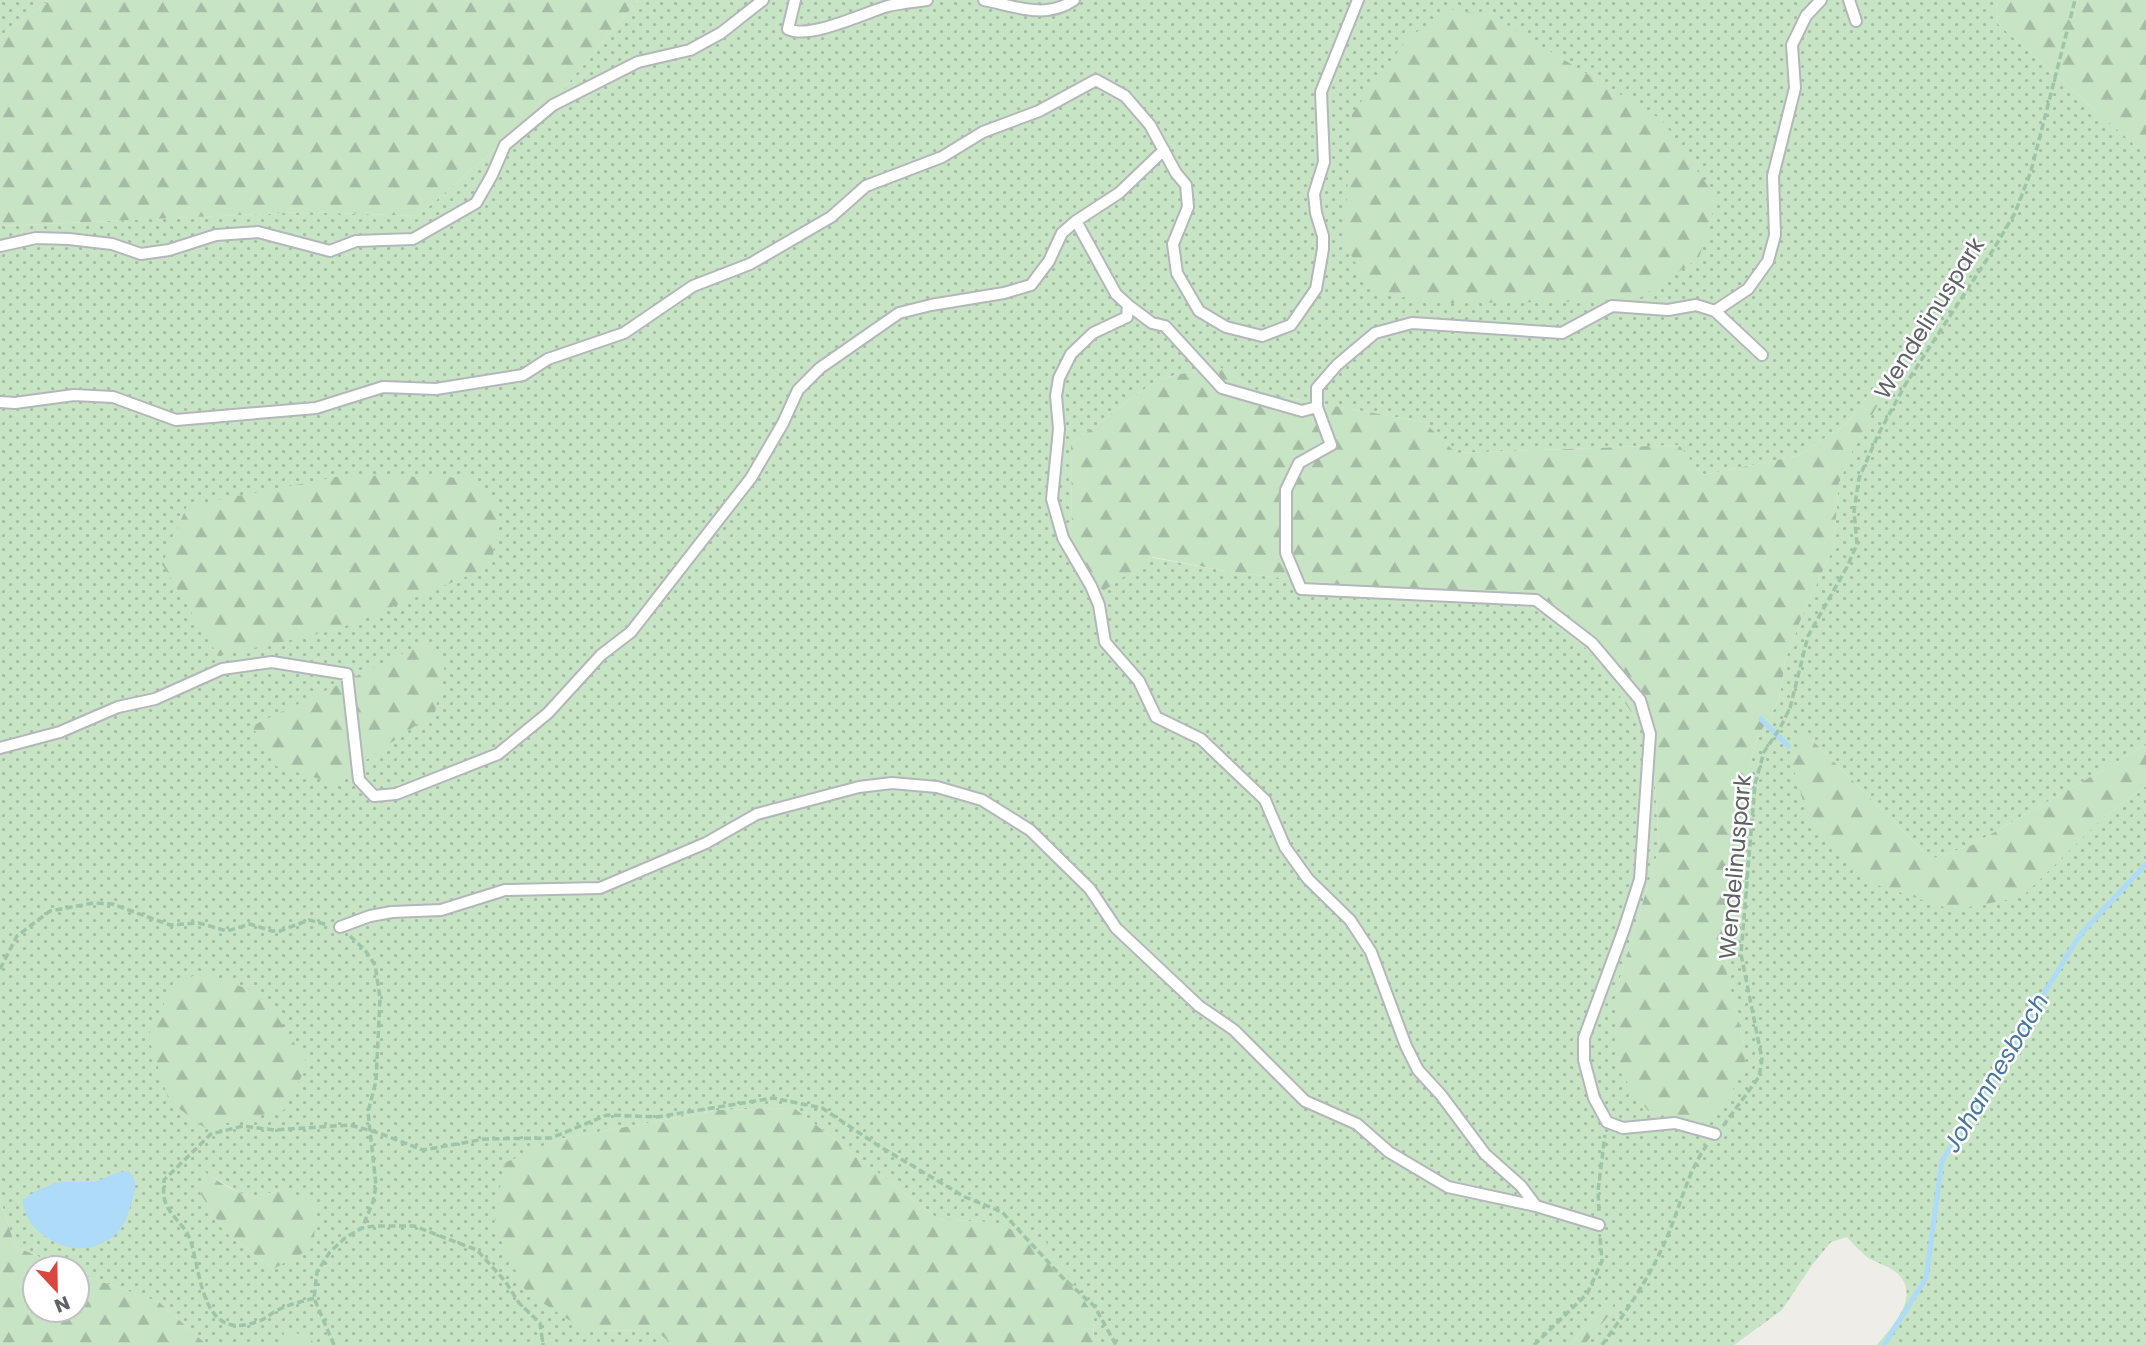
<svg xmlns="http://www.w3.org/2000/svg" width="2146" height="1345" font-family="Poppins,sans-serif">
<style>
.grass{fill:url(#grass-dots);fill-rule:evenodd}
.forest{fill:url(#forest-firs)}
.water{fill:#addbf8}
.lines{fill:none;stroke-linecap:round;stroke-linejoin:round}
.stream{stroke:#addbf8;stroke-width:5}
.service-casing{stroke:#b4b7ba;stroke-width:14}
.path{stroke:#9fc5a8;stroke-width:3.5;stroke-dasharray:7 3.5;stroke-linecap:butt}
.service{stroke:#fff;stroke-width:10}
.labels{text-anchor:middle;stroke-width:5;stroke-linejoin:round;paint-order:stroke}
.street-label{font-size:23px;fill:#5e6266;stroke:#fff}
.water-label{font-size:24px;font-style:italic;fill:#4777a1;stroke:#fff}
</style>
<defs>
<pattern id="grass-dots" width="8" height="8" patternUnits="userSpaceOnUse" patternTransform="scale(1.75)"><rect width="8" height="8" fill="#c7e4c5"/><path d="M2 2h.1M6 6h.1" fill="none" stroke="#a5bca4" stroke-width="1.8" stroke-linecap="round"/></pattern>
<pattern id="forest-firs" width="22" height="20" patternUnits="userSpaceOnUse" patternTransform="scale(1.75)"><rect width="22" height="20" fill="#c7e4c5"/><path d="M5 1l3.5 6h-7zM16 11l3.5 6h-7z" fill="#a5bca4"/></pattern>
</defs>
<rect width="100%" height="100%" fill="#efede7"/>
<path class="grass" d="M0,0h50l-37,25 -13,13z
M638,0h1358l2,24 148,131v590l-174,100 -41,14 -117,-117 -12,-6 63,145 240,-65 41,-30v559h-269c15,-19 45,-49 20,-72 -8,-7 -21,-10 -30,-16 -7,-6 -14,-13 -20,-20l-16,5 -19,23 -30,45 -48,35h-150l27,-32v-17l-41,49h-476l-1,-31 -106,-92 -49,-3 -144,-111 -75,2 -160,29 -55,25 82,167 70,-1 16,15h-358l-2,-5 -29,-12 4,17h-80l-48,-43 -82,-29v-5h-13l-49,-22 -15,-48v-972l306,-14 112,4 142,-123zM1218,366l43,27 163,29 32,31 223,-8 23,30 95,-19 49,-32 26,-34 -19,59 -14,34 -6,66 -29,62 -19,50 -6,40 -21,35 -12,43 -18,136 -1,60 17,68 -54,80 -42,-12 -32,-119 43,-144 -7,-106 -64,-92 -56,-43 -301,-35 -159,-29 -1,-99 87,-65zM205,1173c35,18 36,30 79,16l-11,80 -49,-38 -24,-38z"/>
<path class="forest" d="M50,0h588l-78,93 -142,123 -112,-4 -306,14v-188l13,-13z
M1996,0h150v155l-148,-131z
M1449,9l42,6 171,105 55,79 -18,59 -64,43 -186,2 -77,-10 -28,-51 8,-128 55,-75z
M1218,366l43,27 163,29 32,31 223,-8 23,30 95,-19 49,-32 26,-34 9,9 -28,50 -14,34 -6,66 -29,62 -19,50 -6,40 -21,35 -12,43 -18,136 -1,59 17,69 1,24 -13,24 -27,32h-15l-42,-12 -33,-46 1,-73 43,-144 -7,-106 -64,-92 -56,-43 -301,-35 -78,-15 -50,34 -31,-48 -1,-99 87,-65z
M346,475l127,3 25,28 -6,60 -156,64 -118,26 -56,-92 25,-58z
M423,644l22,21 -10,47 -102,71 -57,-17 -24,-40z
M1802,735l12,7 117,117 41,-14 174,-100v41l-41,30 -83,81 -69,13 -88,-29 -58,-66 -15,-52z
M202,972l61,23 45,69 -24,46 -79,18 -36,-27 -21,-65 26,-52z
M794,1108l144,111 49,3 57,17 49,75 1,31h-422l-16,-15 -70,1 -60,-39 -32,-66 10,-63 55,-24 160,-29z
M205,1172c31,21 41,30 79,17l31,15 -1,43 -41,22 -49,-38 -24,-38z
M0,1198l15,48 48,22h-28v42h42v-37l82,29 48,43h-207z
M1611,1296l4,3 -4,14 -27,32h-14z
M282,1327l30,13 2,5h-27z"/>
<path class="water" d="M128,1171c11,9 7,18 4,30 -4,13 -8,29 -21,37 -6,4 -18,10 -25,10 -27,3 -63,-19 -63,-48l11,-8 23,-10h38l21,-9z"/>
<g class="lines">
<path class="stream" d="M1761,719l27,27
M1884,1345l42,-67 16,-117 137,-225 67,-72"/>
<defs>
<path id="service" d="M795,0l-7,29c21,11 76,-16 100,-23 13,-3 26,-4 39,-6
M984,0c30,6 62,20 90,0
M1849,0l7,21
M1076,221l40,73 12,11 -1,12 -34,16 -22,21 -12,24 -3,18 3,33 -7,70 11,39 28,48 8,19 6,37 34,39 17,36 45,22 64,61 20,47 23,32 42,41 21,32 35,94 12,24 23,25 44,59 36,32 15,20 63,19
M0,246l36,-8 33,1 43,5 29,10 28,-4 47,-15 42,-3 72,19 26,-10 57,-2 63,-36 16,-28 13,-30 48,-40 85,-43 52,-12 31,-17 42,-33
M1128,305l24,18 13,3 57,62 80,23 15,-4v-19l20,-23 38,-32 37,-10 150,10 50,-27 56,4 28,-5 19,6 33,-22 20,-28 7,-26 -2,-59 22,-88 -3,-43 14,-29 15,-16
M1715,311l47,44
M0,402l15,1 59,-8 39,2 63,23 140,-12 67,-21 53,2 87,-14 25,-16 76,-26 69,-47 57,-22 81,-47 35,-31 76,-29 41,-25 56,-21 57,-31 29,16 25,29 26,48 10,12 2,22 -15,37 4,29 22,38 27,16 36,9 29,-11 25,-36 7,-40v-13l-7,-23 -2,-19 10,-32 -3,-70 37,-92
M1317,407l14,38 -32,18 -13,27v63l15,36 235,11 56,43 48,57 10,34 -10,145 -16,50 -40,109v22l10,38 13,24 16,6 52,-5 40,11
M0,748l60,-16 58,-25 37,-8 67,-30 50,-7 75,12 12,106 15,16 22,-2 102,-40 50,-41 53,-58 30,-23 120,-154 32,-55 15,-33 22,-22 79,-55 32,-8 73,-12 27,-8 18,-24 13,-28 14,-12 43,-28 45,-43
M340,927l30,-11 22,-4 49,-2 64,-20 95,-2 106,-45 51,-29 102,-27 33,-4 45,4 45,13 48,30 60,59 26,39 83,78 35,24 71,71 52,23 32,28 59,35 88,19"/>
</defs>
<use href="#service" class="service-casing"/>
<path class="path" d="M350,936l15,14 10,15 5,33 -4,83 -8,31 8,73 -3,17 -11,26
M0,969l17,-33 33,-25 43,-8 19,1 58,21 29,-2 28,8 23,-7 22,7h8l29,-11 19,5
M1723,1126l36,-49 3,-18 -21,-105 14,-170 9,-32 16,-24 10,-20 18,-72 39,-69 10,-23 -3,-33 5,-33 20,-45 26,-48 88,-135 22,-37 16,-42 44,-171
M1599,1211l-1,-20 7,-56
M314,1298c-12,4 -25,6 -36,12 -7,3 -12,9 -19,11 -56,22 -57,-41 -68,-79 -5,-18 -25,-27 -27,-46 -1,-5 0,-11 0,-16l47,-46 32,-8 31,4 76,-5 29,8 44,17 62,-11 66,-1 56,-23 50,2 116,-19 49,10 57,38 86,51 37,15 60,65 33,30 21,38
M334,1345l-20,-47 3,-26 13,-20 15,-14 17,-10 13,-2h39l63,24 28,31 14,22 21,20 3,22
M1534,1345l53,-51 15,-33 -2,-25
M1602,1345c23,-32 46,-65 62,-101 15,-32 22,-70 43,-99"/>
<use href="#service" class="service"/>
</g>
<g class="labels">
<g class="street-label">
<text transform="translate(1929 318) rotate(-58)" y="8">Wendelinuspark</text>
<text transform="translate(1735 867) rotate(-85)" y="8">Wendelinuspark</text>
</g>
<g class="water-label">
<text transform="translate(1996 1073) rotate(-59)" y="8">Johannesbach</text>
</g>
</g>
<g transform="translate(56 1289) rotate(158)"><circle r="33" fill="#ffffff" stroke="#bfc0c2" stroke-width="2"/>
<path d="M0-5L12 26L0 18L-12 26Z" fill="#db4540"/>
<text y="-10" font-size="19" font-weight="bold" text-anchor="middle" fill="#5e6266">N</text>
</g>
</svg>
